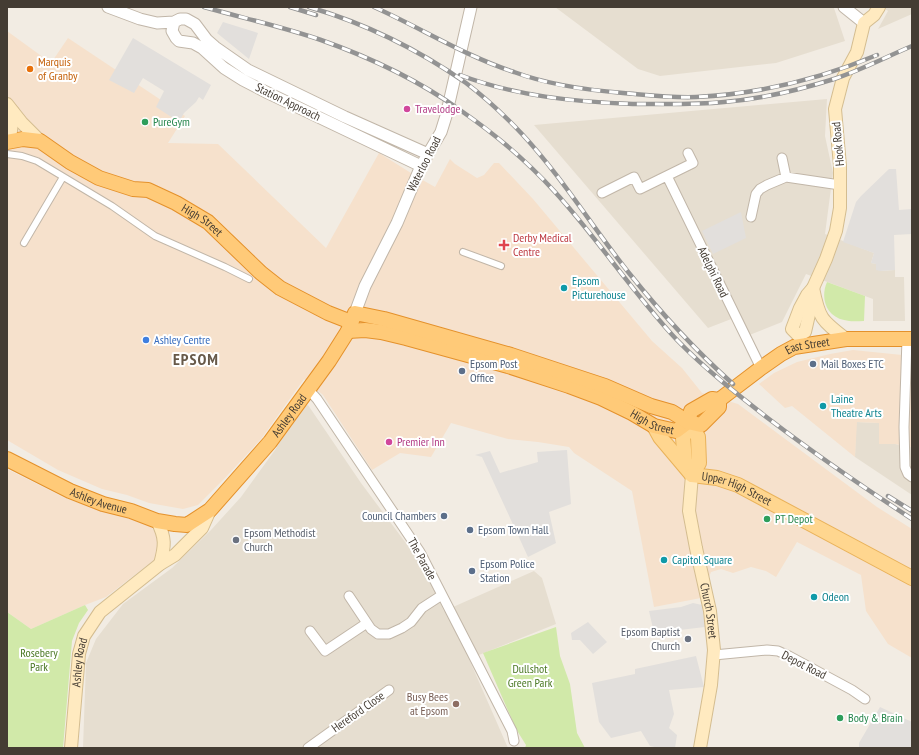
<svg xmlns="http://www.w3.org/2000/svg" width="919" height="755" font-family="'PT Sans Narrow',sans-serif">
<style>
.residential{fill:#e6ded0}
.commercial{fill:#f6e1cc}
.green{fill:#d1e9a9}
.parking{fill:#e2dfdc}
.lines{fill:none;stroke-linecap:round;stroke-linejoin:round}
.pedestrian-casing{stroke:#c1b6a8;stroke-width:8}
.minor-casing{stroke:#c1b6a8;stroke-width:11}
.tertiary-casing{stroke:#c1b6a8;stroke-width:13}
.secondary-casing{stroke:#d4bd90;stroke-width:14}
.primary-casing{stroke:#e9b25a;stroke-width:16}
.trunk-casing{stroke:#e4912b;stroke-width:16}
.pedestrian{stroke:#fff;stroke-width:6}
.minor{stroke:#fff;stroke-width:9}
.tertiary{stroke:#fff;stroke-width:11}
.secondary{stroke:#ffeac0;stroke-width:12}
.primary{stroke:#ffd68f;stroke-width:14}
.trunk{stroke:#ffca78;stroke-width:14}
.rail-casing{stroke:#939393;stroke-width:4.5}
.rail{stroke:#fff;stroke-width:3;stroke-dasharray:9;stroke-linecap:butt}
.food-dot{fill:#e8710a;stroke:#fff;stroke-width:1.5}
.hotel-dot{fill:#d1479c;stroke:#fff;stroke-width:1.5}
.leisure-dot{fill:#2e9e5b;stroke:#fff;stroke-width:1.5}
.health-dot{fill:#e0444e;stroke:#fff;stroke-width:1.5}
.culture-dot{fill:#0f9aa8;stroke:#fff;stroke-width:1.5}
.shop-dot{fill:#3f7fe0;stroke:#fff;stroke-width:1.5}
.service-dot{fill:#5c6f8a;stroke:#fff;stroke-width:1.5}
.worship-dot{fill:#6b7280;stroke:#fff;stroke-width:1.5}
.education-dot{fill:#8d6e63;stroke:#fff;stroke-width:1.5}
.labels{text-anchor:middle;stroke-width:4;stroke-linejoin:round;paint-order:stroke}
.food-label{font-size:12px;fill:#c56008;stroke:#fff;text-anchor:start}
.street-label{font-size:12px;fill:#443c33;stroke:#fff}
.hotel-label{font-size:12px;fill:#b23c85;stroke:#fff;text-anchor:start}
.leisure-label{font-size:12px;fill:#27864d;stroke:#fff;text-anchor:start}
.health-label{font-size:12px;fill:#be3a42;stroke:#fff;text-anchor:start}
.culture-label{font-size:12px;fill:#0d838f;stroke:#fff;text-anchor:start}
.shop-label{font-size:12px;fill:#366cbe;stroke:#fff;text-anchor:start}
.service-label{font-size:12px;fill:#4e5e75;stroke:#fff;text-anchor:start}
.worship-label{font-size:12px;fill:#5b616d;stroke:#fff;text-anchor:start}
.park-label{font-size:12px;fill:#4b7824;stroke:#fff}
.education-label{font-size:12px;fill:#785e54;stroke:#fff;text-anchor:end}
.district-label{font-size:16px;font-weight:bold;letter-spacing:1px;fill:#675949;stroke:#fff}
</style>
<rect width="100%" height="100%" fill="#f2ece3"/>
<path class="residential" d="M555,7h280l-1,1 11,33 -69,22 -116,13 -22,-7z
M883,7h29v7l-34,15 10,-18z
M827,99l-2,37 8,37 -8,61 49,19 -3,10 6,1 4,7 14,-1v7h9l1,44h-32v-22l-67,-25 -24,48 -35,14 -8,-20 -31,12 -174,-203z
M308,405l53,78 59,79 24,49 90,-40 8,7 14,46 -87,35 39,89h-425l3,-85 10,-24 27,-35 49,-36 39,-38 30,-33 34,-47 25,-42z
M856,422l23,1v21h16l17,3v48l-57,-38z"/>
<path class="commercial" d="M7,31l44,32 17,-25 117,78 -17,27 50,1 108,104 53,-95 40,25 16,9 15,-28 5,5 22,14 7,-3 10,-12h5l34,36 119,142 30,27 20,25 36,11 139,103 35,22v129l-24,-14 -22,-33 -5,-36 -64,-33 -21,35 -10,-6 -15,-4 -18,6 -12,-4 -10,3 -10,26 -47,9 -22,-116 -58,-38 -5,-6 -31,-5 -30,-3 -57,-16 -20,34 -31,-4 -28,17 -49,-75 -19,-16 -43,60 -36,39 -27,27 -15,4 -34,-6 -22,-8 -25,-6 -44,-19 -51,-30z
M853,350l59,6v91l-17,-3h-16v-21l-22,-1 -2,35 -63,-51 -7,2 -26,-24 15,-11 23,-11 33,-8z
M7,469l58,29 37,13 39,9 9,6 6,7 3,10 -2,12 -3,5 -48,37 -21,8 -54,24 -24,-17z"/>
<path class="green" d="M827,282l38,14 -1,25c-7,0 -13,1 -20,-1 -18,-4 -24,-22 -17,-38z
M85,605l3,5 -9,13 -7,18 -9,107h-56v-136l24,17z
M556,627l4,29 10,28 7,49 8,15h-60l1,-3 -10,-16 -33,-76z"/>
<path class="parking" d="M223,22l35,11 -9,26 -32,-26z
M133,38l78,47 -8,15 -4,-3 -3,5 -12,11 -5,9 -23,-15 8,-16 -21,-13 -9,15 -25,-13z
M889,169h7l3,41 13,-1v25l-18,1 1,35 -15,1 -4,-1v-6l-5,-1 3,-10 -31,-11 13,-40 5,-6z
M741,212l5,26 -33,16 -11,-23z
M567,450l4,54 -22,8 7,31 -28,14 -46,-100 -7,-2 15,-4 10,22 38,-11 -1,-10z
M693,603l9,2 3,22 -51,6 -5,-22 32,-4z
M588,622l19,20 -14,12 -13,-14h-8l-1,-7z
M696,656l8,31 -35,3 5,24 -5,14 8,7 -2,13h-16l-9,-2 -9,-15 -30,7 -12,-16 -7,-39 43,-9v-5z
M880,707l32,15v26h-53v-5z"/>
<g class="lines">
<defs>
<path id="pedestrian" d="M7,154l15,2 15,5 75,45 43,30 70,31 24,12
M24,243l39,-66
M463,252l38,14"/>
<path id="minor" d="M782,158l4,19
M667,176l94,192
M602,193l32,-16 6,12 53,-26 -5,-10
M751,217l5,-23 4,-5 7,-4 19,-8 54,8
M907,339l-3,88 1,40 3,7 4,3
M308,389l9,10 103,153 92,179 2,10
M349,596l22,33 7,5h11l13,-6 9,-6 11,-14 20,-13
M310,631l15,20 42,-28
M714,655l53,-5 11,1 11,5 63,34 13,9
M308,748l81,-58"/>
<path id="tertiary" d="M108,7l32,12 17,4 17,-1 6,-3h6l9,5 12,16 8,7 33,23 97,47 83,37
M844,7l20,16
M174,22l-2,9 4,7 3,3 14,2 9,5 22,20 19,12 25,13 153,73
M355,313l10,-27 32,-63 24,-57 20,-34 5,-16 25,-109"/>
<g id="secondary">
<path d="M7,104l15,19 18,18"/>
<path d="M10,140l3,-28"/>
<path d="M813,288c6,30 8,32 33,51"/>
<path d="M798,335l-6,-6 8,-21 7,-13 6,-7 13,-29 10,-28 4,-23v-42l-5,-57 8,-31 14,-26 7,-29 10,-8 5,-8"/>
<path d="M798,335l7,-3 8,-35"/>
<path id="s1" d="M692,475l-3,36 7,37 14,63 4,39 -3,35 -11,63"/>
<path d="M157,521c9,17 8,25 3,43"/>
<path id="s2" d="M71,748l8,-94 5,-18 16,-24 60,-48 15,-9 27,-27 8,-18"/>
</g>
<g id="primary">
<path d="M688,422l10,15 1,26 -7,12"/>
<path d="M688,422l-5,16 2,23 4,8"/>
<path d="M654,426l6,11 32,38"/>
<path id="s3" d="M692,475l25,3 21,7 174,93"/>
</g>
<g id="trunk">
<path id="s4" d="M7,142l16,-3 17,2 30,21 29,16 34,11 15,1 28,13 32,19 53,51 19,15 48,25 23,9"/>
<path id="s5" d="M348,331l17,-1 16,2 25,6 102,28 61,20 32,12 31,15 22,13 22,5 12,-9"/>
<path id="s6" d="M688,422l3,-11 21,-12 7,1 42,-32 20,-14 13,-7 52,-8h66"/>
<path id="s7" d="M7,459l63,32 33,13 28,7 26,10 18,3 12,1 23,-15 60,-68 59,-81 19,-30 7,-18 29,6 127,36 94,31 46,20 21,6 16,10 13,3 18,-18v-7"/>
</g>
</defs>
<use href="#pedestrian" class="pedestrian-casing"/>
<use href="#minor" class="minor-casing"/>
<use href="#tertiary" class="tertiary-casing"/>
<use href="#secondary" class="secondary-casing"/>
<use href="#primary" class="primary-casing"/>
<use href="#trunk" class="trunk-casing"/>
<use href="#pedestrian" class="pedestrian"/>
<use href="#minor" class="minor"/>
<use href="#tertiary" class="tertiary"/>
<use href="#secondary" class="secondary"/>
<use href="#primary" class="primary"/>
<use href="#trunk" class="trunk"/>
<defs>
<path id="rail" d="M204,7c39,11 79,20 117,33 48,17 97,40 139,70 35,24 67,51 95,82 43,47 78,101 122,148 28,29 60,54 92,79 46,35 94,68 143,100
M290,7l26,8
M309,7c55,16 110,43 157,76 20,15 39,33 56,51 40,43 71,94 107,139 32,40 66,77 104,111
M374,7c47,21 91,49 140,65 35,13 72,18 109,21 24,2 48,5 73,4 62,-3 124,-18 181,-42
M460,75c55,21 115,27 173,29 31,0 61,1 91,-2 37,-3 75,-12 110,-23 27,-9 52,-22 78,-33
M888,496l24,15"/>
</defs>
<use href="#rail" class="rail-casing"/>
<use href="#rail" class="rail"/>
</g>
<circle class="food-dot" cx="30" cy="69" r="4"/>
<g class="hotel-dot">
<circle cx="407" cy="109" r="4"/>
<circle cx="389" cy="442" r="4"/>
</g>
<g class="leisure-dot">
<circle cx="145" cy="122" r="4"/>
<circle cx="767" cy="519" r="4"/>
<circle cx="840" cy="718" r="4"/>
</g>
<path class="health-dot" d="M502 239h4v4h4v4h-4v4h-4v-4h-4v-4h4z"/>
<g class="culture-dot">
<circle cx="564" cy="288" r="4"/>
<circle cx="823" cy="406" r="4"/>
<circle cx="664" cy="560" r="4"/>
<circle cx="814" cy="597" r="4"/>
</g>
<circle class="shop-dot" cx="146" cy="340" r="4"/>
<g class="service-dot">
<circle cx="813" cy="364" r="4"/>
<circle cx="462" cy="371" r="4"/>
<circle cx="444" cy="516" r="4"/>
<circle cx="470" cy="530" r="4"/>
<circle cx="472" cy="571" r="4"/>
</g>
<g class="worship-dot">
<circle cx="236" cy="540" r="4"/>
<circle cx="688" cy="639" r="4"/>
</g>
<circle class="education-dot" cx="456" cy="704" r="4"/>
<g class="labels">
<g class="food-label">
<text x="38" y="66">Marquis<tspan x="38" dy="14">of Granby</tspan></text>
</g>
<g class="street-label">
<text transform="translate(288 102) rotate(26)" y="4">Station Approach</text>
<text transform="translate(838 144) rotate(-95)" y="4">Hook Road</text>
<text transform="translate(424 164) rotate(-63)" y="4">Waterloo Road</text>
<text dy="4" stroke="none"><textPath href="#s4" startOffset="216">High Street</textPath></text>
<text transform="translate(713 272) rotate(64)" y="4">Adelphi Road</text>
<text dy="4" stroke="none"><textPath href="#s6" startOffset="148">East Street</textPath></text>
<text dy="4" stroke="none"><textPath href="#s7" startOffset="344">Ashley Road</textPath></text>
<text dy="4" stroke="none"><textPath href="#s5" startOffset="320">High Street</textPath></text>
<text dy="4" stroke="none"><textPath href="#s3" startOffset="47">Upper High Street</textPath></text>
<text dy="4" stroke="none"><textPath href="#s7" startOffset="101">Ashley Avenue</textPath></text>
<text transform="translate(422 559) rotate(61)" y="4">The Parade</text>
<text dy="4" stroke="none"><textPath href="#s1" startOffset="138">Church Street</textPath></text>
<text dy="4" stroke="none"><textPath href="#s2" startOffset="86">Ashley Road</textPath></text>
<text transform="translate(804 665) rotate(27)" y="4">Depot Road</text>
<text transform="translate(358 712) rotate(-35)" y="4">Hereford Close</text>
</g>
<g class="hotel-label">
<text x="415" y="113">Travelodge</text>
<text x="397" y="446">Premier Inn</text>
</g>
<g class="leisure-label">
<text x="153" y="126">PureGym</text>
<text x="775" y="523">PT Depot</text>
<text x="848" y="722">Body &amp; Brain</text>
</g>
<g class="health-label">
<text x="513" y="242">Derby Medical<tspan x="513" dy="14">Centre</tspan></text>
</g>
<g class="culture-label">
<text x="572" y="285">Epsom<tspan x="572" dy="14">Picturehouse</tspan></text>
<text x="831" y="403">Laine<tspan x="831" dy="14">Theatre Arts</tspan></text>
<text x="672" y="564">Capitol Square</text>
<text x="822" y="601">Odeon</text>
</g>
<g class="shop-label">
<text x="154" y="344">Ashley Centre</text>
</g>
<g class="service-label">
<text x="470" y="368">Epsom Post<tspan x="470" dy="14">Office</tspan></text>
<text x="821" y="368">Mail Boxes ETC</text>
<text x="436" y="520" text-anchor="end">Council Chambers</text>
<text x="478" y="534">Epsom Town Hall</text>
<text x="480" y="568">Epsom Police<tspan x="480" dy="14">Station</tspan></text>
</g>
<g class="worship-label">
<text x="244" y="537">Epsom Methodist<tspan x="244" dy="14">Church</tspan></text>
<text x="680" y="636" text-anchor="end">Epsom Baptist<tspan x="680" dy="14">Church</tspan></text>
</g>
<g class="park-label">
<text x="39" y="657">Rosebery<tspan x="39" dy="14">Park</tspan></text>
<text x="530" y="673">Dullshot<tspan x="530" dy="14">Green Park</tspan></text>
</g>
<g class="education-label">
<text x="448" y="701">Busy Bees<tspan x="448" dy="14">at Epsom</tspan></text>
</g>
<g class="district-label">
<text x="196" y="365">EPSOM</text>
</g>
</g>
<rect width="919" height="755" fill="none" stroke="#443c33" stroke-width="16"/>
</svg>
